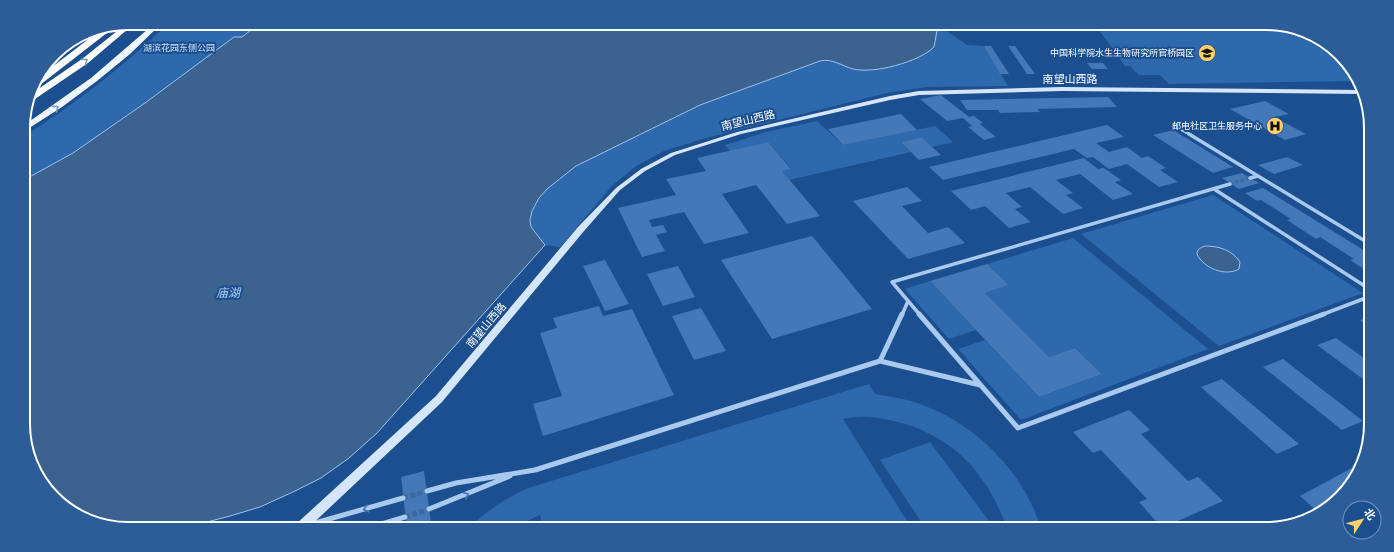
<svg xmlns="http://www.w3.org/2000/svg" width="1394" height="552" font-family="'Golos Text','Noto Sans SC',sans-serif">
<style>
.green{fill:#2e69ad}
.water{fill:#3c6290;stroke:#9cc4f0}
.building{fill:#4478b7}
.lines{fill:none;stroke-linecap:round;stroke-linejoin:round}
.street-tunnel-far1{stroke:#3d69a0;stroke-width:3.5;stroke-dasharray:3.5 2;stroke-linecap:butt}
.street-tunnel{stroke:#3d69a0;stroke-width:5;stroke-dasharray:5 2.5;stroke-linecap:butt}
.street-far2{stroke:#a9c9ee;stroke-width:3}
.street-far1{stroke:#a9c9ee;stroke-width:3.5}
.street{stroke:#a9c9ee;stroke-width:5}
.secondary{fill:#d6e6fa;fill-rule:evenodd}
.primary{fill:#f0f6ff;fill-rule:evenodd}
.highway{fill:#fff;fill-rule:evenodd}
.oneway{stroke:#829ec1}
.oneway2{stroke:#7b9ac1}
.oneway3{stroke:#4674ac}
.labels{text-anchor:middle;stroke-width:4;stroke-linejoin:round;paint-order:stroke}
.far-park-label{font-size:9px;fill:#cfe3fa;stroke:#1b4f8f}
.far-poi-label{font-size:9px;fill:#fff;stroke:#1b4f8f;text-anchor:end}
.street-label{font-size:11px;fill:#fff;stroke:#1b4f8f}
.water-label{font-size:12px;font-style:italic;fill:#b5d3f5;stroke:#1b4f8f}
.rim{fill:none;stroke:#fff;stroke-width:2}
</style>
<rect width="100%" height="100%" fill="#1b4f8f"/>
<path class="green" d="M169,23l89,1 -16,13h-8l-89,66 -72,50 -49,27 -1,-43c52,-33 102,-72 146,-114z
M1094,23h172l34,6 45,30 10,22 -186,3 -9,-9h-21l-9,-9h-5z
M938,25l29,20 17,1 24,40 -81,1 -40,6 -181,45 -42,13 -28,15 -24,20 -52,61 -15,-2 -14,-18 -1,-7 2,-9 7,-13 8,-9 29,-23 124,-61 120,-44c12,-3 24,6 36,8 19,4 64,-8 78,-22z
M817,121l26,24 92,-19 18,16 -21,5 -10,-10 -21,5 10,10 -122,28 -7,-9 9,-3 -23,-26 -38,9 -5,-6 41,-13z
M1213,195l150,98 -144,53 -138,-112z
M1073,238l135,111 -187,71 -63,-71 27,-9 54,57 63,-23 -27,-26 -26,9 -64,-64 24,-8 -22,-21z
M930,281l46,49 -27,9 -44,-50z
M869,384l6,10c14,3 29,4 42,9 57,19 107,68 124,126h-34c-18,-55 -56,-95 -113,-108 -18,-4 -34,-6 -51,-2l69,110h-369l-3,-14 -17,8 -8,6h-47c18,-18 37,-30 60,-41z
M930,442l65,87h-69l-46,-69z"/>
<path class="water" d="M260,23h676l2,2 -4,22c-15,15 -60,27 -81,22 -11,-3 -21,-11 -33,-8l-120,44 -124,61 -29,23 -8,9 -7,13 -2,9 1,7 14,18 -168,188 -28,25 -28,20 -28,14 -33,15 -30,9 -50,13h-52l-34,-6 -45,-30 -24,-49 -1,-264 49,-27 72,-50 89,-66h8z
M1205,246c14,0 27,4 35,16l-1,7c-13,8 -36,-1 -42,-15 0,-5 3,-6 8,-8z"/>
<path class="building" d="M1130,23h136l34,6 3,2 -165,-1z
M984,46h7l18,28h-9z
M1008,46h7l20,28h-8z
M1087,63h16l5,6h-16z
M941,95l28,22 5,-1 9,7 -3,1 16,13 -12,3 -16,-13 4,-1 -9,-8 -16,3 -27,-22z
M1108,97l9,10 -80,2 3,3 -40,1 -2,-3h-31l-7,-10z
M1265,101l24,13 -15,3 32,17 -21,6 -55,-31z
M901,114l16,16 -74,15 -15,-16z
M1107,125l17,12 -28,6 13,9 18,-5 15,11 6,-2 18,12 -6,2 18,12 -19,5 -32,-23 -18,5 -16,-12 -6,1 -13,-9 -131,31 -14,-13z
M1173,130l60,37 -20,6 -60,-38z
M922,137l10,10 9,8 -22,5 -18,-18z
M768,142l23,27 -9,2 38,45 -33,8 -31,-39 -34,9 27,39 -45,11 -20,-32 -35,8 3,7 11,-2 4,7 -11,3 9,16 -23,6 -24,-49 58,-13 -10,-16 40,-8 -9,-13z
M1287,157l16,8 -29,9 -16,-9z
M1084,158l14,11 6,-1 17,12 -6,2 18,12 -20,6 -33,-26 -24,6 17,13 -7,2 17,13 -20,6 -33,-27 -24,6 16,14 -7,2 16,13 -22,6 -24,-22 -14,4 -20,-19z
M1242,173l17,10 -20,6 -17,-11z
M907,187l15,14 -20,5 26,27 20,-6 17,16 -57,16 -55,-58z
M1263,188l107,66 1,16 -4,1 -17,-11 4,-1 -34,-22 -4,2 -29,-19 4,-1 -30,-19 -4,1 -12,-8z
M812,236l60,73 -100,30 -51,-79z
M605,260l24,44 -24,7 -22,-45z
M987,264l22,21 -24,8 64,64 26,-9 27,26 -63,23 -109,-116z
M678,266l17,31 -32,9 -16,-32z
M599,306l4,10 29,-7 42,86 -131,41 -10,-32 29,-8 -22,-63 17,-5 -4,-10z
M701,308l25,43 -32,9 -22,-44z
M1371,316v12l-11,-8z
M1336,338l35,25v22l-54,-40z
M1283,359l80,62 -21,9 -79,-63z
M1222,379l77,65 -22,10 -76,-67z
M1129,410l21,20 -9,4 47,47 10,-4 25,24 -61,27 -23,-26 8,-3 -46,-49 -8,3 -20,-21z
M1361,463l-31,44 -12,5 -18,-16z
M424,471l8,58h-25l-6,-52z"/>
<g class="lines">
<path class="street-tunnel-far1" d="M1230,184l20,-6"/>
<path class="street-tunnel" d="M403,498l24,-7
M405,517l24,-8"/>
<path class="street-far2" d="M1182,130l9,5"/>
<path class="street-far1" d="M1189,134l181,110
M1250,178l8,-2
M1214,189l157,101
M902,315l6,-14
M920,315l-28,-33 338,-98
M1321,315l50,-19"/>
<path class="street" d="M919,314l99,114 306,-114
M880,361l22,-47
M427,491l29,-8 79,-13 345,-109 100,24
M429,509l81,-33
M308,525l95,-27
M365,529l40,-12"/>
<path class="secondary" d="M1062,87l297,3 2,4 -299,-3 -143,4 -29,5 -149,34 -66,21 -30,16 -25,19 -36,41 -142,171 -135,127h-13l1,-4 141,-129 142,-169 38,-39 25,-19 30,-16 66,-21 153,-36 29,-5z"/>
<path class="primary" d="M155,23h7l-32,31 -33,27 -35,26 -39,25v-6l68,-48z"/>
<path class="highway" d="M135,23l-47,40 -56,38 -3,1 2,-8 51,-35 44,-35z
M112,26v3l-76,59h-4l3,-8 68,-52z"/>
</g>
<defs><path id="oneway-chevron" d="M-2-3.5L2.5 0L-2 3.5" fill="none" stroke-width="1.6" stroke-linecap="round" stroke-linejoin="round"/></defs>
<use class="oneway" href="#oneway-chevron" transform="translate(85 61) rotate(-36)"/>
<use class="oneway2" href="#oneway-chevron" transform="translate(56 108) rotate(-36)"/>
<g class="oneway3">
<use href="#oneway-chevron" transform="translate(466 495) rotate(-23)"/>
<use href="#oneway-chevron" transform="translate(366 509) rotate(164)"/>
</g>
<defs>
<symbol id="university-disc" viewBox="-11 -11 22 22"><circle r="9.5" fill="#ffd166" stroke="#1b4f8f"/><path d="M0-5L7-2L0 1L-7-2ZM-4 1L0 2.5L4 1V4Q0 6-4 4Z" fill="#111"/></symbol>
<symbol id="hospital-disc" viewBox="-11 -11 22 22"><circle r="9.5" fill="#ffd166" stroke="#1b4f8f"/><path d="M-5-5h3v3.5h4V-5h3V5h-3V1.5h-4V5h-3Z" fill="#111"/></symbol>
</defs>
<g fill-rule="evenodd">
<use href="#university-disc" x="1197" y="43" width="20" height="20"/>
<use href="#hospital-disc" x="1265" y="116" width="20" height="20"/>
</g>
<g class="labels">
<g class="far-park-label">
<text x="179" y="51">湖滨花园东侧公园</text>
</g>
<g class="far-poi-label">
<text x="1194" y="56">中国科学院水生生物研究所官桥园区</text>
<text x="1262" y="129">邮电社区卫生服务中心</text>
</g>
<g class="street-label">
<text x="1070" y="83">南望山西路</text>
<text transform="translate(748 120) rotate(-14)" y="4">南望山西路</text>
<text transform="translate(486 325) rotate(-50)" y="4">南望山西路</text>
</g>
<g class="water-label">
<text x="228" y="297">庙湖</text>
</g>
</g>
<path d="M0 0H1394V552H0ZM128 30H1266A98 98 0 0 1 1364 128V424A98 98 0 0 1 1266 522H128A98 98 0 0 1 30 424V128A98 98 0 0 1 128 30Z" fill="#2d5d98" fill-rule="evenodd"/>
<path class="rim" d="M128 30H1266A98 98 0 0 1 1364 128V424A98 98 0 0 1 1266 522H128A98 98 0 0 1 30 424V128A98 98 0 0 1 128 30Z"/>
<g transform="translate(1362 520) rotate(54)"><circle r="19" fill="#1b4f8f" stroke="#7695bc"/>
<path d="M0-3L7 15L0 10L-7 15Z" fill="#ffd166"/>
<text y="-6" font-size="11" font-weight="bold" text-anchor="middle" fill="#ffffff">北</text>
</g>
</svg>
